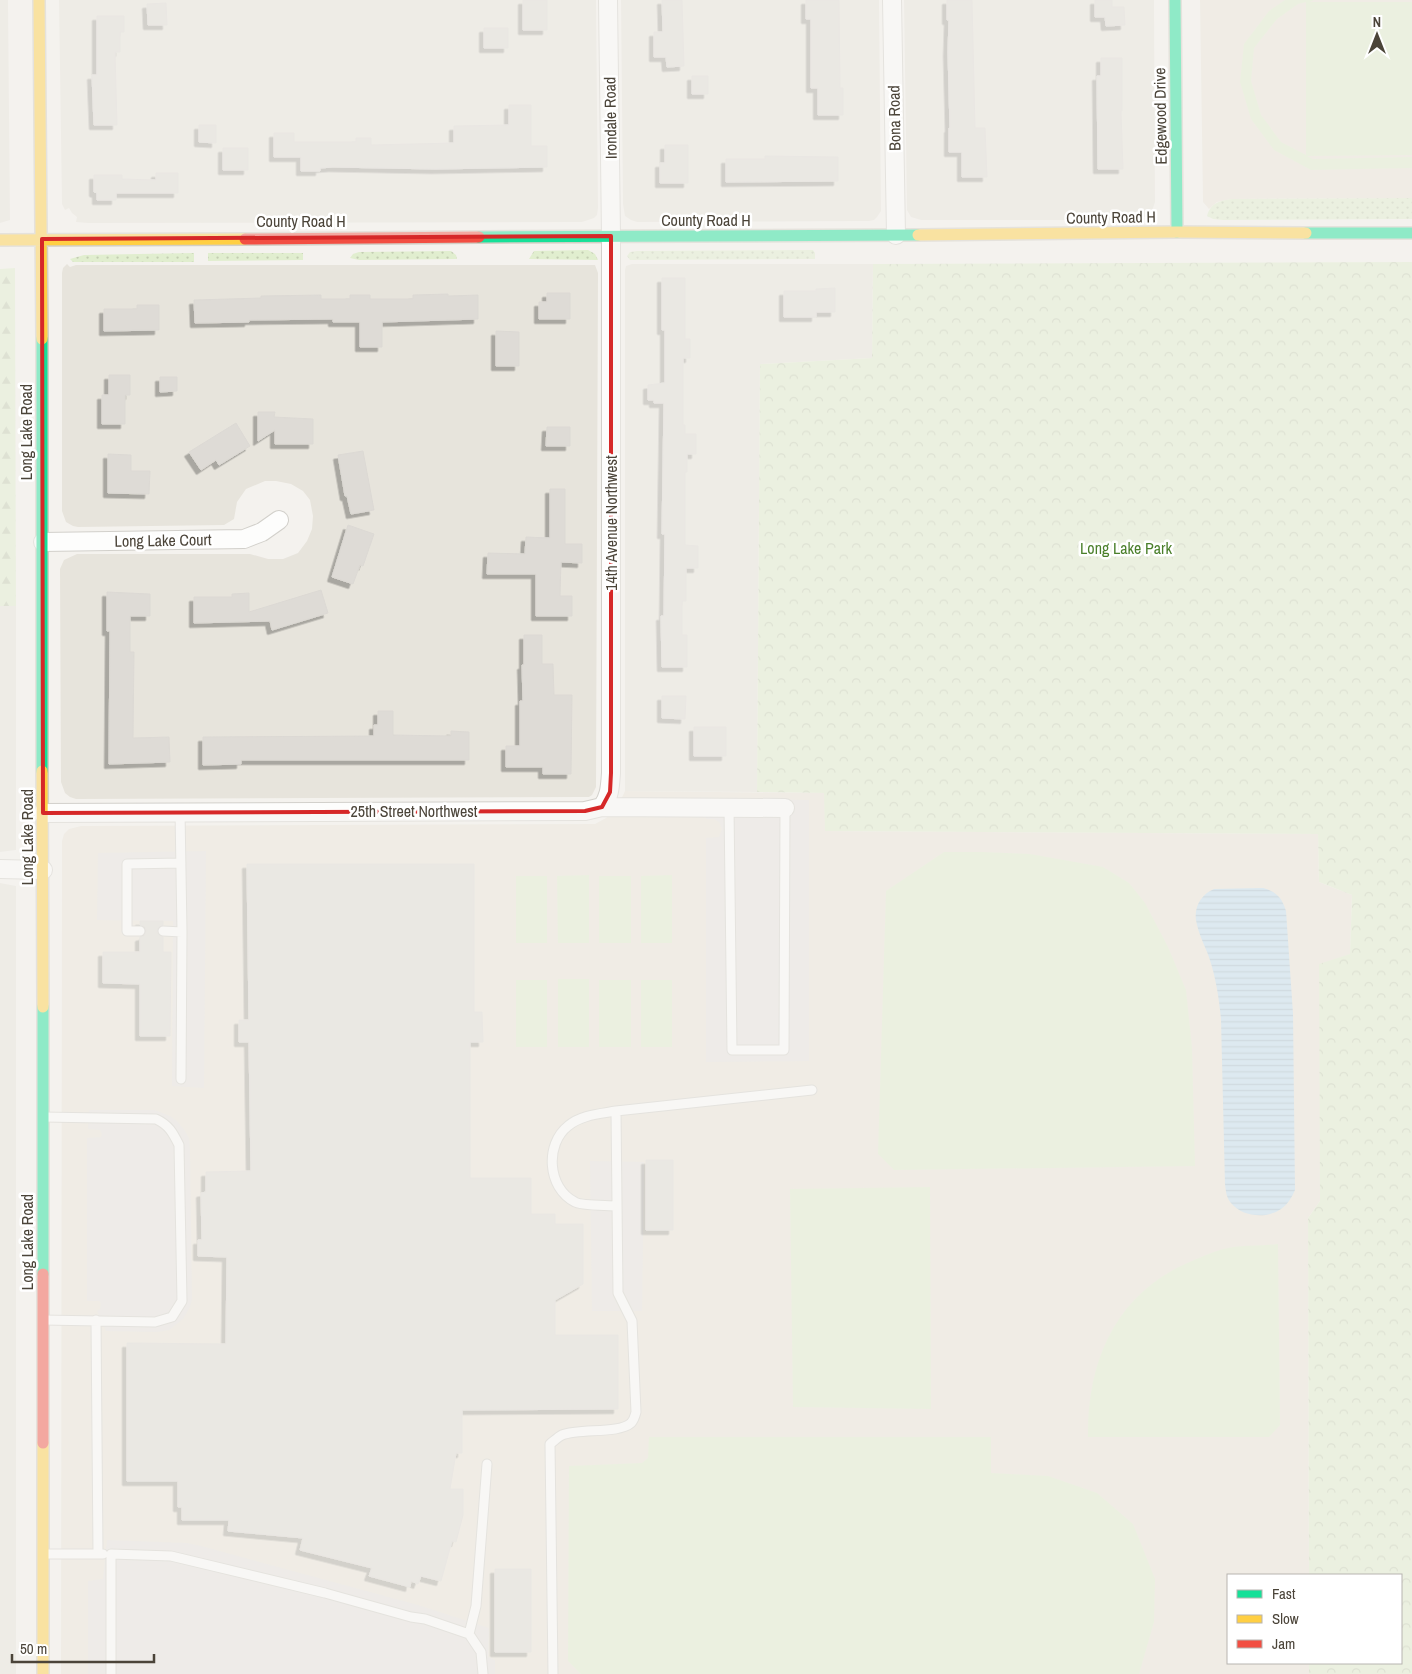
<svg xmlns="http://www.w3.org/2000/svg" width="1412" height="1674" font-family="'Archivo Narrow',sans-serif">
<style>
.residential{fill:#e7e4dc}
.education{fill:#eae5da}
.grass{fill:url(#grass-dots)}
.forest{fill:url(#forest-firs)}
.park{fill:url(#park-crowns)}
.garden{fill:#e1eecf;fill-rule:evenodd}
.parking{fill:#e6e3df}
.water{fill:url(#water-rules)}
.building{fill:#dedbd6;stroke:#dcd9d4;filter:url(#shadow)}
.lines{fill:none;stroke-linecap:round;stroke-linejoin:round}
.lane-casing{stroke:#d2d0cb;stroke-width:11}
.street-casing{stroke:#d2d0cb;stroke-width:20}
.fast-casing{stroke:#d3cfc5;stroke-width:14}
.slow-casing{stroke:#d3cfc5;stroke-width:14}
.jam-casing{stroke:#d3cfc5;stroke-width:14}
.lane{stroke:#fdfdfc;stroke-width:9}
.street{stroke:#fdfdfc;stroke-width:18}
.fast{stroke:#16e098;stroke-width:11}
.slow{stroke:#ffcf43;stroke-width:11}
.jam{stroke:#f24e42;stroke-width:11}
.marked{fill:none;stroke:#d62828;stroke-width:4;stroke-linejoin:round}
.labels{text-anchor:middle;stroke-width:5;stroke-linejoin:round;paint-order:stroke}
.street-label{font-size:16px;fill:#4b4439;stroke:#fff}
.park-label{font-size:16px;fill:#4a7f2a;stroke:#fff}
</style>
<defs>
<pattern id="grass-dots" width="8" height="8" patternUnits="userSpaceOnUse" patternTransform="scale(1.25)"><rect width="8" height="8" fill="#e1eecf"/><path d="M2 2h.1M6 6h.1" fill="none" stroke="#c3cdb2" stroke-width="1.8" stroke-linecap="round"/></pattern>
<pattern id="forest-firs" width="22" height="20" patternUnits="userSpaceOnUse" patternTransform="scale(1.25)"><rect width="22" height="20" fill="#e1eecf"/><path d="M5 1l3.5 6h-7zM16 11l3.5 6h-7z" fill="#c3cdb2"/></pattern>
<pattern id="park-crowns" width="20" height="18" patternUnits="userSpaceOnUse" patternTransform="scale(1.25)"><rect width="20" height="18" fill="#e1eecf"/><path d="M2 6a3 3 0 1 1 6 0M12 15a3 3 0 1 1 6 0" fill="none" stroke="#c3cdb2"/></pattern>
<pattern id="water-rules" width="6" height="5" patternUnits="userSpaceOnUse" patternTransform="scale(1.25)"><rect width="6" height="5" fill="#c0ddf1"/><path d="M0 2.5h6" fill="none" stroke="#a6bfcf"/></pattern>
<filter id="shadow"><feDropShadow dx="-4.5" dy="4.5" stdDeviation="0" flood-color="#0004"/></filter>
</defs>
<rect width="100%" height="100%" fill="#f4f2ee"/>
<path class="residential" d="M0,0h8l2,220 -10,3z
M59,0h537l2,208 -1,7 -3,3 -12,4 -494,1 -12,-1 1,-5 -5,-4 -3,-5 -4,2 -3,-6z
M621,0h258l2,211 -4,6 -3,3 -5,1 -232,1 -6,-2 -6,-4 -2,-12z
M904,0h250l1,202 -3,9 -4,5 -15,4h-212l-10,-3 -4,-7z
M67,264l3,3 6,-2h519l3,8 -2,514 -4,8 -3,2h-8l-505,2 -6,-2 -5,-4 -4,-11 -1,-213 4,-9 13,-6h173l18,5h15l15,-6 9,-12 5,-12 1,-13 -3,-16 -7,-9 -12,-7 -15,-3h-11l-19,8 -9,13 -3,17 -10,6 -146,2 -5,-1 -7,-4 -4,-11v-238l1,-5z
M632,264h241l-1,94 -112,6 -3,428 -132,-1v-521l1,-4z
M0,606h16v244l-16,2z
M0,883l16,3v788h-16z"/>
<path class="education" d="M1200,0h212v198l-180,1 -15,3 -8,7 -6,-7z
M625,791l200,2v38l493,3 1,48 33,13 -2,59 -30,247 -12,17 1,357h-81v88h81v11h-1248l1,-833 2,-7 5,-5 12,-3 514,-2 11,-6 10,-8z"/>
<path class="grass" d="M1412,198v21l-189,1 -10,-1 -6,-3c4,-14 13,-15 25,-17z
M588,250l7,4 3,6 -69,-1 5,-8z
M813,250l2,3v6l-185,1 -3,-4 3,-4 7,-1z
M451,251l5,4 1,4 -98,1 -9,-2 3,-4 6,-2z
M194,253v9h-121l-3,-3 14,-4z
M208,253h95v7l-95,1z"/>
<path class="forest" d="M15,268l1,338h-16v-337z"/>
<path class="park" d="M1412,262v1412h-103v-11h92v-88h-92l-1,-357 12,-17 -1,-237 31,-10 2,-59 -33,-13 -1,-48 -493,-3 -1,-38 -67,-1 3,-428 112,-6 1,-94z"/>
<path class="garden" d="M1285,0h29l-4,2h102v153l-105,1 6,3 99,-2v11l-101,2 -37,-20 -23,-31 -11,-37 4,-38 25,-33zM1306,2v153l-25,-13 -20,-27 -10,-34 3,-33 23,-29 21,-15z
M944,852h38l48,2 73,13 26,16 16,20 23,44 18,43 6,58 3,118 -301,4 -16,-16 8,-263z
M589,875v68h-31l-1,-67z
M672,875v68h-31v-67z
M516,876h31v67h-31z
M599,876h32v67h-32z
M558,979h31v68h-31z
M516,980h31v67h-31z
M599,980h32v67h-32z
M641,980h31v67h-31z
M930,1187l1,222 -138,-2 -3,-218z
M1278,1244l2,181 -11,12h-181c-1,-78 29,-145 104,-176 12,-5 24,-11 36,-13 16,-3 33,-2 50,-4z
M649,1437h342v36l57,3 49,17 36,31 22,55 -1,43 -15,52h-558l-13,-13 1,-195 73,-3 6,-5z"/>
<path class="parking" d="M706,799l103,1v261l-103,1v-224l13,-1 3,-8 -3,-7 -5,-3h-8z
M206,851l-2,237 -32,-2 1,-165 -76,-1 1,-67z
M89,1110h65l6,2 10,4 7,5 8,10 4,7 1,12 2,149 -2,8 -7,12 -14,11 -12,2 -51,-1 -9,-20 3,-2 1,-6 -2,-2h-12v-163l14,-1 1,-3 -2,-4 -12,-1z
M590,1161l54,1 -2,149h-50z
M107,1540l79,3 15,3 217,59 71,23 -1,29 7,3v14h-407v-93l15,-2z"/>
<path class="water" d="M1263,888c14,4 19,10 23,23l7,103 2,176c-3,7 -7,14 -14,19 -14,10 -39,8 -50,-6 -5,-6 -5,-12 -6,-19l-4,-165c-2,-21 -5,-41 -12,-62 -4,-11 -11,-24 -13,-37 -2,-14 6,-26 18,-31z"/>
<path class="building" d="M523,0h24v30h-24z
M662,0h20l2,66 -17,1 -1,-10h-12v-25h9z
M806,0h33l1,88h3v27h-25v-27h-7v-69h-5z
M947,0h25l3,128h10l2,49h-25v-25h-13v-24h1l-2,-76 1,-32h-2z
M1095,0h17v7h12l1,18 -19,1 -1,-9h-10z
M166,3l1,22h-19l-1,-21z
M97,16h27v16h-4v20h-5l2,73h-23l-2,-50h5z
M484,28h24v20h-24z
M1101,58h21v53h-1l2,58h-25l-1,-93h4z
M692,76h16v18h-16z
M509,105h22v41h16v21l-111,2 -103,-2 -13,1v3h-19v-14h-27v-24h20v9h62v-4h15v7l83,-2v-17l55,-1z
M199,125h17v18l-17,-1z
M665,145h23v38h-28v-20h5z
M223,148h25v22h-25z
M765,156l73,1v24l-112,1v-23h39z
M156,173h22v20h-62v7h-19v-7l-3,-1v-17h28v4l34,1z
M662,278h23v61h5v19h-7v67h2v9h11v20h-9v18h-2v73l13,1v22h-12v33h-4v34h5v32h-25l-1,-51h3l1,-82h-3l2,-131h-10v-3h-6v-15l17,-2v-53h-3z
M835,288v24h-19v5h-32v-26h32v-2z
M547,293h23v26h-31v-17h8z
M448,294v2l30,-1v24l-96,3v25h-22v-25h-27v-3l-84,1v2l-54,1 -1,-23 67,-2v-2l60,-1v4h29v-4h20v4h43v-4z
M137,305h22v25l-55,1v-22h33z
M496,331l23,1v34h-23z
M109,375h21v20h-5v29h-23v-29h7z
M160,377h17v14l-17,1z
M258,412h17l-1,5 39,2v25h-38v-14l-17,11z
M236,423l14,23 -31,19 -3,-5 -15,10 -12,-18z
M547,427h23v19h-24z
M363,451l11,59 -23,4 -4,-18h-2l-7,-41z
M108,454l23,1v16h19l-1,23 -41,-1z
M550,489h15v55h17v19l-21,-1 -1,34h12v20h-36v-42h-49l1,-21 37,1 1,-17 24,1z
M348,525l26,9 -11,32 -3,-1 -7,19 -21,-7z
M321,590l7,23 -56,17 -2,-9 -76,2v-26h38v-3l17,-1v19z
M107,592l43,2v22h-20v36h4l-1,86 36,-1 1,25 -61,2 1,-133h-3z
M524,635h18v29h11l1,31h18l-1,79h-28v-7h-37v-21h14v-45h3l-1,-36h2z
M662,696h24l-1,23 -23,-1z
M378,711h15v24l58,1v-5l18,1v28h-228v4l-38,1v-28l171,-1v-11h4z
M694,727h32v29h-32z
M247,864h227v148h8l1,30h-13v136h61v36h24v10h28v60l-28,16v35h63v74l-156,1v43h-6l-6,36h13v26l-7,27 -4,-1 -11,40 -20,-5 -3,8 -7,-3 -1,6 -41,-11 3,-8 -72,-18 3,-12 -75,-7 1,-11h-47v-13h-4v-26h-51v-138l99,1 1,-87 -29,-1v-16h4l-1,-47 5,-1v-20l45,-1 -2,-129h-10v-22h10z
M140,921h23v4l-5,3 -1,5 6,4v15h8l-1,84h-30v-52l-37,-1v-31h37v-15l4,-1 2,-5 -1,-4 -5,-2z
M646,1160h27v70h-27z
M495,1569h36v83h-36z"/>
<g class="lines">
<defs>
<path id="lane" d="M729,807l3,243h52l1,-242
M180,811l2,121 -1,147
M140,931h-13v-67l54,-1
M163,931l19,1
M616,1111c-17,3 -35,4 -48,15 -23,18 -21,62 7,76 6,4 33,3 42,4
M43,1320l112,2 17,-5 10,-16 -3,-156c-6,-12 -10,-20 -23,-26l-112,-2
M96,1320l2,233
M44,1554h59
M469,1634l7,-28 11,-142
M111,1674v-120l60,2 154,37 86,24 14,2 44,15 12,18 2,22
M553,1674l-3,-230c4,-3 8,-7 12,-9 18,-7 57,-1 69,-12 3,-3 4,-7 5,-11l-4,-91 -14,-28 -2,-182 196,-21"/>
<path id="street" d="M892,0l4,235
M43,542l201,-3 18,-7 17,-12
M602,807c8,-11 8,-21 9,-34v-537l-3,-236
M43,813l542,-2 17,-4 183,1
M0,869l43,1"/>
<path id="fast" d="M1175,0l2,232
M1306,233h106
M479,237l439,-2
M42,339v432
M43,1007v267"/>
<path id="slow" d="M39,0l3,339
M918,235l259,-3 129,1
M0,240l245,-1
M42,771l1,236
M43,1443v231"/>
<path id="jam" d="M245,239l234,-2
M43,1274v169"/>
</defs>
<use href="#lane" class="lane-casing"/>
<use href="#street" class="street-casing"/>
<use href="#fast" class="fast-casing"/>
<use href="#slow" class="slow-casing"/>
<use href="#jam" class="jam-casing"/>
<use href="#lane" class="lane"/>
<use href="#street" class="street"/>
<use href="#fast" class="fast"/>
<use href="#slow" class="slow"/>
<use href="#jam" class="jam"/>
</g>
<path d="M0 0H1412V1674H0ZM611,236v537l-1,19 -8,15 -17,4 -542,2 -1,-574z" fill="#f4f2ee" fill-opacity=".55" fill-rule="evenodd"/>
<path class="marked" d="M611,236v537l-1,19 -8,15 -17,4 -542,2 -1,-574z"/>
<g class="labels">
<g class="street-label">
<text transform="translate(1160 116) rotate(-91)" y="6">Edgewood Drive</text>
<text transform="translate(610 118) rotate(-91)" y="6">Irondale Road</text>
<text transform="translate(894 118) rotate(-91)" y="6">Bona Road</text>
<text transform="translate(1111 217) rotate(-1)" y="6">County Road H</text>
<text x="706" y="226">County Road H</text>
<text x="301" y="227">County Road H</text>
<text transform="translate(26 432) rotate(-90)" y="6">Long Lake Road</text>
<text transform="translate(611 523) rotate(-90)" y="6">14th Avenue Northwest</text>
<text transform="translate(163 540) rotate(-1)" y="6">Long Lake Court</text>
<text x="414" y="817">25th Street Northwest</text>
<text transform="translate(27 837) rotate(-90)" y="6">Long Lake Road</text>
<text transform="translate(27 1242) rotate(-90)" y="6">Long Lake Road</text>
</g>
<g class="park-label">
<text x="1126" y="554">Long Lake Park</text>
</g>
</g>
<rect x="1227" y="1574" width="175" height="90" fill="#ffffff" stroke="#b7b4b0"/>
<rect x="1237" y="1590" width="25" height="8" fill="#16e098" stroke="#b7b4b0"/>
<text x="1272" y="1599" font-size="15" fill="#4b4439">Fast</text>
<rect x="1237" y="1615" width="25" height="8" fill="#ffcf43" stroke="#b7b4b0"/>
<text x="1272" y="1624" font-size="15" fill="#4b4439">Slow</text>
<rect x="1237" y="1640" width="25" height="8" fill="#f24e42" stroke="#b7b4b0"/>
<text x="1272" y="1649" font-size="15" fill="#4b4439">Jam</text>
<g transform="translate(1377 35)" stroke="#ffffff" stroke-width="4" paint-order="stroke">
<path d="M0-4L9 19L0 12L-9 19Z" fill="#4b4439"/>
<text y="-8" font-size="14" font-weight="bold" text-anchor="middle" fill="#4b4439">N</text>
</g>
<path d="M12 1654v8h142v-8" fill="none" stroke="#4b4439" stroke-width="2.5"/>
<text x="20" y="1654" font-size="15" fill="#4b4439" stroke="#ffffff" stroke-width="4" paint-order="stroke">50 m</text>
</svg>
